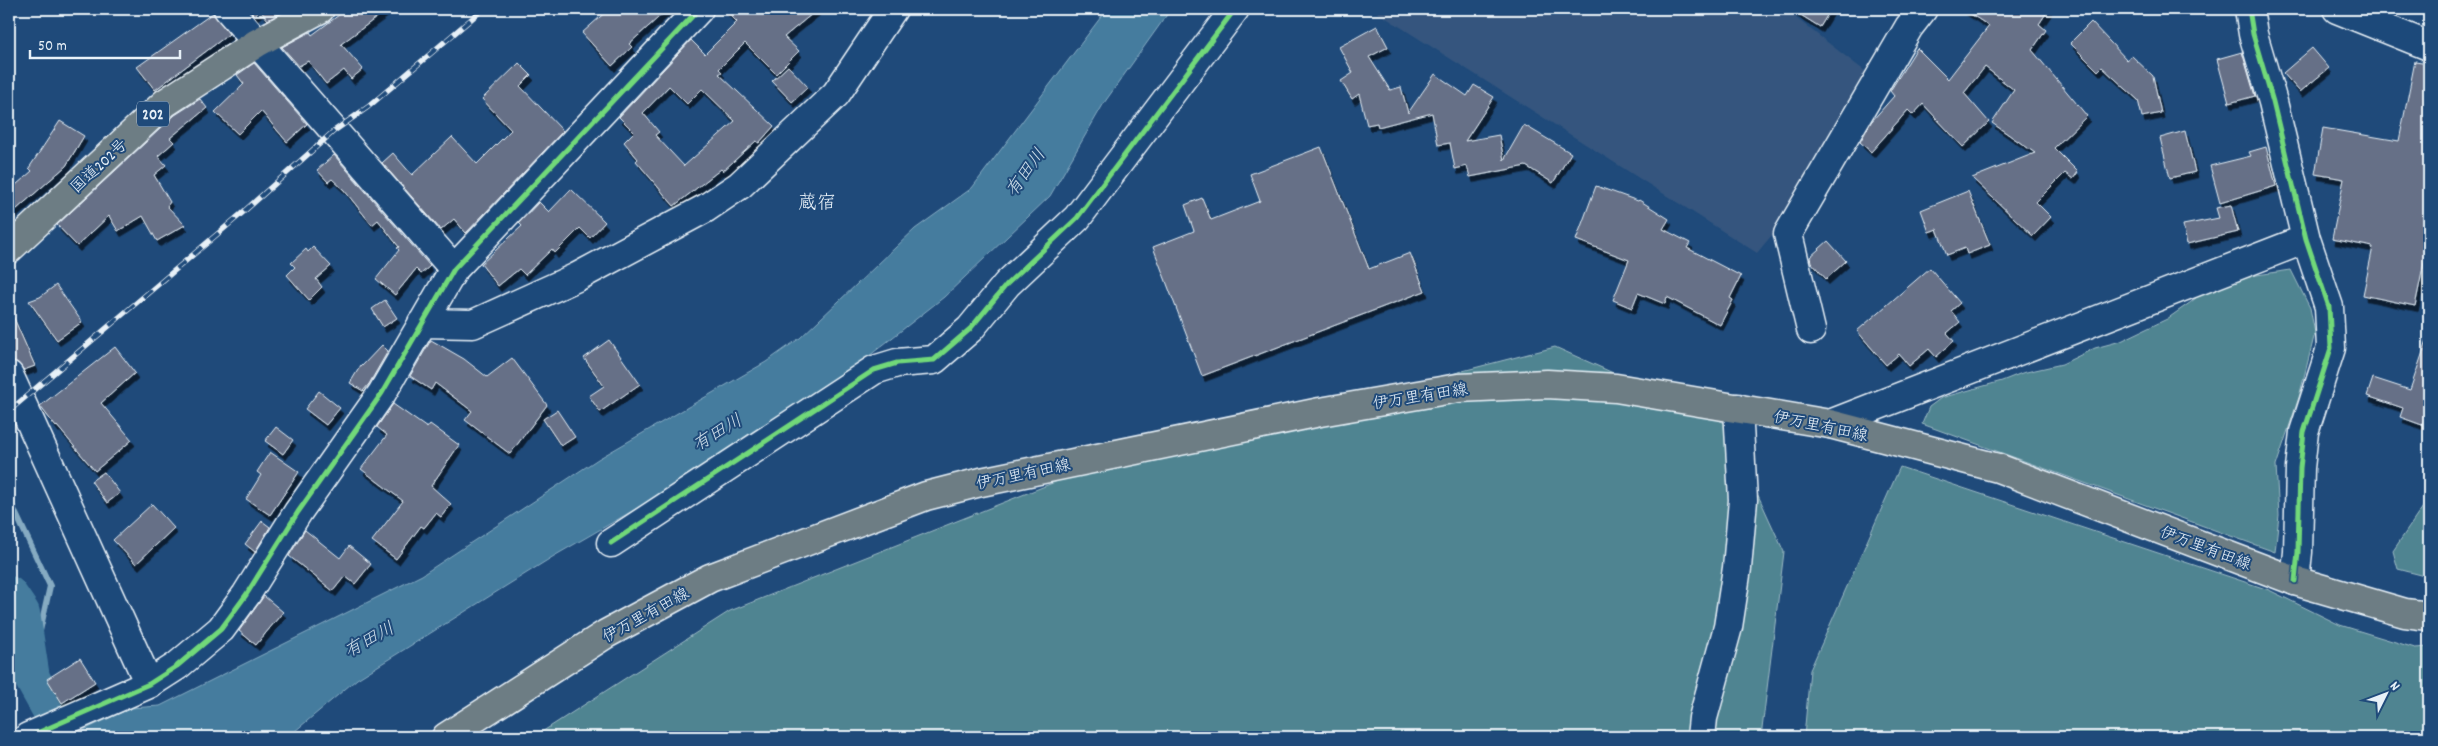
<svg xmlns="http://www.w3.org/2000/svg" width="2438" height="746" font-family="Dekko,'Klee One',sans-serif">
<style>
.built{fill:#34557e}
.green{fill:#4f8491;stroke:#9cbac4}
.water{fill:#447c9e;stroke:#86abc2}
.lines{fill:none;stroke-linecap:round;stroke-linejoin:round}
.stream{stroke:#86abc2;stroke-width:6}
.river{stroke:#447c9e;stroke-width:36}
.building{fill:#667087;stroke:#e8f1f8;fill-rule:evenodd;filter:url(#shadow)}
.minor-casing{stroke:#e8f1f8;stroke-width:31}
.major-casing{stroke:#e8f1f8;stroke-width:31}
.highway-casing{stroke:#e8f1f8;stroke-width:31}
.minor{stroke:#1f4a7a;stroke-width:28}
.major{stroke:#6d7d84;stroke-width:28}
.highway{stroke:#6d7d84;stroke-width:28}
.rail-casing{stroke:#e8f1f8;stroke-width:5.5}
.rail{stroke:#1f4a7a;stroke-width:4;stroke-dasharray:11;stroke-linecap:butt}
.cycleway-casing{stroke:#1f4a7a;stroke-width:8}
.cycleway{stroke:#71d979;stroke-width:5}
.labels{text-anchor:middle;stroke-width:4;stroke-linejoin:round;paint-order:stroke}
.shield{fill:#1f4a7a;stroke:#acbfd2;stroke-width:1}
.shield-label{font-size:15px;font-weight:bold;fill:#e8f1f8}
.street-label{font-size:16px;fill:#e8f1f8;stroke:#1f4a7a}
.water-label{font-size:18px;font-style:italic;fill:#cfdfea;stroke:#1f4a7a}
.quarter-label{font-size:19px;fill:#e8f1f8;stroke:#1f4a7a}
</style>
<defs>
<filter id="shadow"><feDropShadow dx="3" dy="5.5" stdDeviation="0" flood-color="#0009"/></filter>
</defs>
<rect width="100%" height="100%" fill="#1f4a7a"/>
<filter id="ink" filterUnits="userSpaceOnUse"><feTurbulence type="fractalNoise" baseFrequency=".02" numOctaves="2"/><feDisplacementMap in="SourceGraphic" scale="10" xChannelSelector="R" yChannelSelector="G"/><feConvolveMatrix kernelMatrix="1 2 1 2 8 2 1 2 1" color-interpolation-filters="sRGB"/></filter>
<g filter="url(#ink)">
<path class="built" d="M1372,9h427l-3,9 74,57 -79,137 -34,41z"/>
<path class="green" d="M2291,270l19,38 5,25 -16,64 -23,69 3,49 -4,37 -353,-128 7,-17 12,-9 61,-17 20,-8 40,-9 33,-16 26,-7 46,-22 24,-17 18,-15 48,-12z
M1555,347l170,76 59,129 -23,185h-1227l196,-126 363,-144z
M1900,467l369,123 71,35 75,23 14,-1v90h-625l6,-67z
M2429,498v79l-31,-8 -5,-18z"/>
<path class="water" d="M1107,9h64l-67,94 -54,93 -106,101 -131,103 -153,95 -106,61 -197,123 -69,58h-219l62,-29 29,-2 262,-131 176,-116 168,-97 34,-24 115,-109 57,-41z"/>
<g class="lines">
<path class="stream" d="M9,499l41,87 -18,81 28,50"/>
<path class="river" d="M9,594l13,19 10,65 33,59"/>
</g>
<path class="building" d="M248,9h40l-20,11 -8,-10 -6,5z
M347,9h41l-47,35 22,25 -12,10 -7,-9 -18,14 -18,-23 -9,5 -17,-19 28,-15 2,3z
M609,9h59l-39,35 3,3 -20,19 -30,-33z
M724,9h94l-34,28 15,14 -23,23 -31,-31 -26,26 3,3 -3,2 55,52 -15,17 -3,-2 -33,30 -2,-2 -47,37 -38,-45 2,-2 -14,-17 10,-10 -15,-15 72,-77 14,14 32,-32zM669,86l18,18 15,-15 33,32 -51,45 -29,-31 4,-3 -16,-19z
M1791,9h40l-11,18z
M1963,9h86l-10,15 7,6 -14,20 55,66 -33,32 24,24 -5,7 -8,-6 -29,29 15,15 -18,19 -61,-58 63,-25 -43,-30 22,-33 -29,-23 -21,26 25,29 -26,25 -40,-43 -10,11 -5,-5 -37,42 -11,-10 11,-20 23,-26 -4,-5 27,-43 31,31 41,-53z
M213,13l16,21 -74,56 -18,-23z
M2091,22l36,38 5,-4 21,20 8,37 -19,4 -4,-17 -36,-33 -4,4 -28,-28z
M1377,26l11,21 -19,10 21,33 11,-3 7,26 27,-39 32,22 7,-11 20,12 -29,44 34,-6 5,25 20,-35 47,28 -18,30 -27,-17 -56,11 -3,-11 -12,3 -5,-26 -12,2 -6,-32 -54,14 -1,-4 -10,2 -8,-31 -7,5 -11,-18 12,-8 -14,-26z
M2312,48l17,20 -29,24 -17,-19z
M2242,52l13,44 -26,7 -12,-44z
M2415,61l14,2v195h-4l-10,48 -52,-11 10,-48 -41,-8 12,-60 -29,-5 8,-46 76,13z
M254,63l53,61 -20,18 -26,-31 -23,23 -23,-22 29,-28 -7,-9z
M519,63l12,12 -11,11 43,45 -97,102 -12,-14 -13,11 -59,-67 11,-10 19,22 40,-38 25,27 34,-34 -29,-31z
M788,66l20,21 -16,15 -20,-21z
M200,99l7,9 -37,30 4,4 -16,14 8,9 -12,10 16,27 -3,4 18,19 -28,16 -14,-25 -25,15 -9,-15 -32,30 -20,-21 118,-110z
M60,121l24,15 -18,30 -57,50v-25l23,-20 -3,-3z
M2185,131l10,41 -25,6 -10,-40z
M1321,147l48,122 41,-16 15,38 -223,85 -49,-129 41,-16 -9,-26 17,-7 9,22 49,-19 -10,-27z
M2266,147l10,39 -56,17 -10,-37 41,-10 -2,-4z
M334,155l96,111 -9,8 -5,-5 -21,26 -19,-16 23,-29 -2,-2 2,-1 -21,-27 -6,5 -28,-35 -12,-11 -4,3 -11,-12z
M1596,186l42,15 1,-1 30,19 -6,10 27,14 -3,5 54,28 -11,22 3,2 -13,25 -53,-28 -2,7 -27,-11 -6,15 -19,-8 16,-40 -53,-20z
M571,189l34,33 -15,16 -10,-10 -25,25 -3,-4 -27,26 -6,-6 -21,17 -17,-22 41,-38 -3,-3 20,-21 10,10z
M1968,191l22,54 -23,9 -2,-6 -18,7 -10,-26 -8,3 -8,-22z
M2231,205l7,27 -51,12 -4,-19 36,-7 -3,-10z
M1828,241l18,20 -20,18 -15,-17 -1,-5z
M313,247l18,19 -15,13 6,8 -13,13 -22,-25 8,-8 -4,-4 15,-14 2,3z
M1930,268l30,35 -9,8 9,11 -13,11 7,8 -18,16 -7,-8 -20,17 -10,-12 -13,11 -29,-34z
M56,285l26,37 -25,18 -28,-39 11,-4z
M385,300l12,18 -14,9 -11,-18z
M9,307l26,59 -11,4 -10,-9 -5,-12z
M431,340l33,19 23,18 25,-19 35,47 -37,49 -45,-34 7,-9 -37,-28 -4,7 -21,-14z
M609,340l31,44 -40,28 -11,-16 15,-10 -20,-28z
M2427,340l2,1v64l-7,20 -22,-8 3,-9 -36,-12 6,-18 37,12z
M382,345l6,6 -19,33 -6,7 -13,-8 11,-18 1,1z
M115,347l20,26 -34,30 31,37 -37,31 -38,-45 -1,1 -16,-21z
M319,391l21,17 -14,17 -21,-16z
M393,404l34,24 3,-4 29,21 -28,41 20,18 -10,13 -5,-4 -12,15 -3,-2 -25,33 -24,-18 31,-40 -42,-32 26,-34 -10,-8z
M557,410l18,27 -14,9 -18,-27z
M276,427l17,13 -10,14 -18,-13z
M270,452l29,20 -29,43 -24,-16 15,-24 -4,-3z
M104,472l16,21 -13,10 -16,-22z
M152,504l22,24 -38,36 -23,-24z
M262,521l8,6 -15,25 -10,-8z
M305,530l35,28 9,-12 22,18 -16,20 -10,-8 -12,15 -44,-35z
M264,596l19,16 -27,33 -17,-14z
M80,658l15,24 -33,21 -15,-24z"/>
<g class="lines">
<defs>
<path id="minor" d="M228,9l226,260
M2249,9l4,25 20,68 33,137 23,68 2,41 -27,84 -4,36 -2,84 -3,29
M2337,9l92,37
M422,323l51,1 104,-47 129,-69 34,-23 96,-91 57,-85
M1811,330l-23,-96 121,-207 14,-18
M9,375l140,309
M1830,424l476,-185
M611,543l263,-173 23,-7 37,-3 36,-31 37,-45 70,-66 158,-209
M28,737l121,-53 28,-18 44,-37 25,-34 52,-83 84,-119 72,-124 245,-260
M1701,737l2,-19 25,-91 9,-59 6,-68 -5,-92"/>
<path id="major" d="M446,737l160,-103 104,-56 216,-82 55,-14 339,-70 138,-24 89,-4 69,4 214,36 168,44 297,113 110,32 24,3"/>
<path id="highway" d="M9,249l156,-146 92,-60 63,-34"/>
</defs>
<use href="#minor" class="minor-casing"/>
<use href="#major" class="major-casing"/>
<use href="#highway" class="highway-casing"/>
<use href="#minor" class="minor"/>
<use href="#major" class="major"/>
<use href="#highway" class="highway"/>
<defs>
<path id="rail" d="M9,411l232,-197 93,-83 34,-24 115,-98"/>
</defs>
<use href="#rail" class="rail-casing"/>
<use href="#rail" class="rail"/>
<defs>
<path id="cycleway" d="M2249,9l4,25 20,68 33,137 23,68 2,41 -27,84 -4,36 -2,84 -3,29
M611,543l263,-173 23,-7 37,-3 36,-31 37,-45 70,-66 158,-209
M28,737l121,-53 28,-18 44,-37 25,-34 52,-83 84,-119 72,-124 245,-260"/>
</defs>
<use href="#cycleway" class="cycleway-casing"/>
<use href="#cycleway" class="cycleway"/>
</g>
</g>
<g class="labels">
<rect class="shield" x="137" y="101.5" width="32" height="25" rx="4"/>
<g class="shield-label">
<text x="153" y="119">202</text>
</g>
<g class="street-label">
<text transform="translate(98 165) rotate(-43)" y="6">国道202号</text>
<text transform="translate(1420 395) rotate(-9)" y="6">伊万里有田線</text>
<text transform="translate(1821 425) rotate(12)" y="6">伊万里有田線</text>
<text transform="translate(1023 473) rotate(-12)" y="6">伊万里有田線</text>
<text transform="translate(2206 547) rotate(21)" y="6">伊万里有田線</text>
<text transform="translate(645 614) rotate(-29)" y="6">伊万里有田線</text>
</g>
<g class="water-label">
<text transform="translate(1025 172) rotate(-54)" y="6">有田川</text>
<text transform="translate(717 432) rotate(-31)" y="6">有田川</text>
<text transform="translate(369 639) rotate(-29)" y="6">有田川</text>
</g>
<g class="quarter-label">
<text x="817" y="208">蔵宿</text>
</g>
</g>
<rect width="2438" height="746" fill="none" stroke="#1f4a7a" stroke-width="30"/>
<rect x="15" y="15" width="2408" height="716" fill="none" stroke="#e8f1f8" stroke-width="2" filter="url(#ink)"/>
<g transform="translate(2386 694) rotate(48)" stroke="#1f4a7a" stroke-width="4" paint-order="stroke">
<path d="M0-4L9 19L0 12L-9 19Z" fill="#e8f1f8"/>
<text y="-8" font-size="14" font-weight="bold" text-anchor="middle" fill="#e8f1f8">N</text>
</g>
<path d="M30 50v8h150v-8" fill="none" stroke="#e8f1f8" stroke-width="2.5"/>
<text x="38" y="50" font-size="15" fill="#e8f1f8" stroke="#1f4a7a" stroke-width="4" paint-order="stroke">50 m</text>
</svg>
